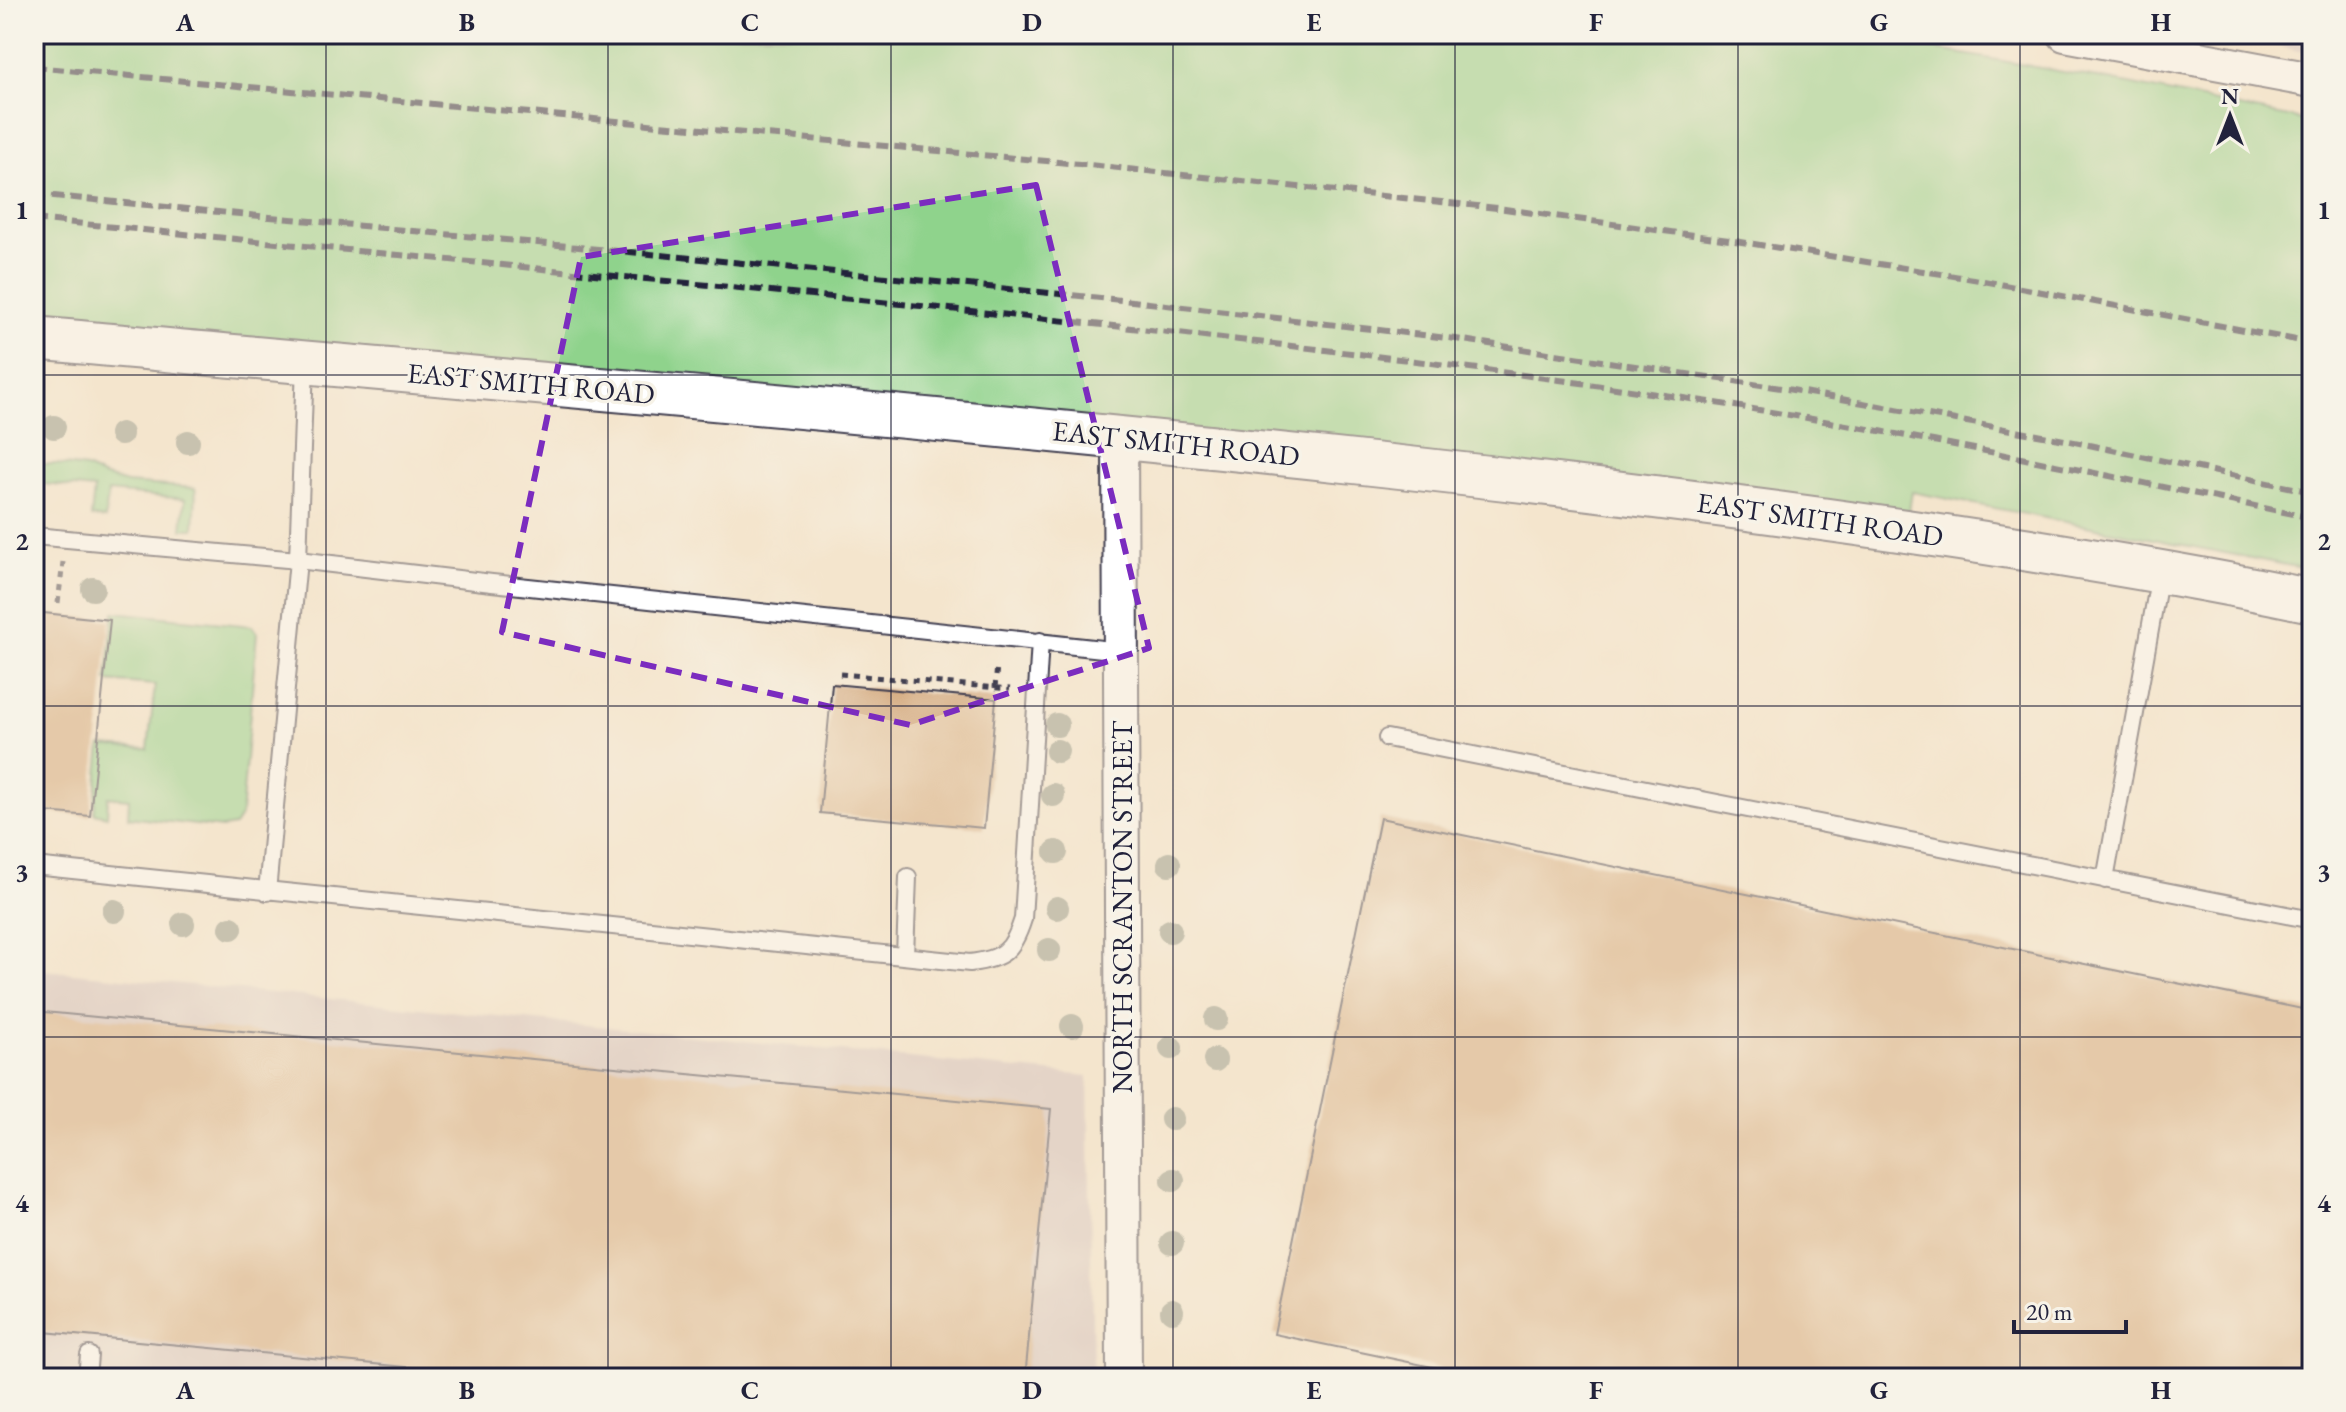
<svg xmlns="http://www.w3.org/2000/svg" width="2346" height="1412" font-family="'EB Garamond',serif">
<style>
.industrial{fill:#d1bfbf}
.green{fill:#8fd38c;stroke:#587a64;stroke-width:2}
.building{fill:#d3a77c}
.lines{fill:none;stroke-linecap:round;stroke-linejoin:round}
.service-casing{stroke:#423f51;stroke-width:20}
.minor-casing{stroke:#423f51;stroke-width:38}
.tertiary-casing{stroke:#423f51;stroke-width:46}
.path{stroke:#423f51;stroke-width:5;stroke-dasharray:6 6;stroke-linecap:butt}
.service{stroke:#fff;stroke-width:16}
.minor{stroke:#fff;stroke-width:34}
.tertiary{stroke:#fff;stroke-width:42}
.rail{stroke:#22223b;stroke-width:6;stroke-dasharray:12 6;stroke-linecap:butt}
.tree{fill:#93978a}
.marked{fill:none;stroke:#7b2cbf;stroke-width:6;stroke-dasharray:16 10;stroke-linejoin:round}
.grid{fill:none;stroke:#22223b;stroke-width:2;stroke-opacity:0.55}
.labels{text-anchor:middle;stroke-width:7;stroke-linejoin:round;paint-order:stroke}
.street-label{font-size:28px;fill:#22223b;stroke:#f7f3e8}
.neatline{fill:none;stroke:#22223b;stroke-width:3}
.grid-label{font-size:26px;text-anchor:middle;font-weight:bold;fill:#22223b}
</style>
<rect width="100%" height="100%" fill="#f7f3e8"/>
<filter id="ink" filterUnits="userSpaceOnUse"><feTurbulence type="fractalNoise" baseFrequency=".0125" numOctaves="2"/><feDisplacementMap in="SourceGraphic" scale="16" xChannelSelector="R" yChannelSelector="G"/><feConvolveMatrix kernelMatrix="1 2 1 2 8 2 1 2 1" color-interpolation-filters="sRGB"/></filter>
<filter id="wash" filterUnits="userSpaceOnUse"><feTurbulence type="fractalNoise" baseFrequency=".006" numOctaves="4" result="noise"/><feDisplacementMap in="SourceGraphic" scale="32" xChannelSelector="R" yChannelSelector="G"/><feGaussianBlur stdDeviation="1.8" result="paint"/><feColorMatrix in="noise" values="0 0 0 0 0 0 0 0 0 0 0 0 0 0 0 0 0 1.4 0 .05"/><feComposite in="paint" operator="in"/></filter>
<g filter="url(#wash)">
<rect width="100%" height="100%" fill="#f4e5cd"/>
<path class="industrial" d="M2225,34h87v20z
M34,969l1054,107 5,302h-1059z"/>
<path class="green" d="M34,34h1817l263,47 198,41v448l-400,-78 -3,19 -1875,-189z
M34,464h22l30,4 16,8 24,7 69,5c2,4 -1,33 -1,41h-12l3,-30 -77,-7 -3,27 -14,-2 3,-28 -60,-6z
M114,612l138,14 5,7 -16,183 -7,10 -12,2 -94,-11 1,-18 -21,-2 -1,19 -13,-3 7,-67 47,3 7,-64 -48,-4z"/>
<g id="blocks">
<path class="building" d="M34,612l76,8 -20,196 -56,-5z
M832,684l164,15 -12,129 -164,-15z
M1380,818l932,193v367h-827l-211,-44z
M34,1011l1017,98 -26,269h-505l-486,-47z"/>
</g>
</g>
<g filter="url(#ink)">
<use href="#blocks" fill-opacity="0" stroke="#423f51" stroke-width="2"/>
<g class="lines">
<defs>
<path id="service" d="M305,364l-7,196 194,23 629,68
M34,536l264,24 -31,332
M1387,738l925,182
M34,866l936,97c33,-4 43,-12 53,-44l17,-278
M2105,880l55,-306
M905,955l3,-78
M87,1378l2,-23"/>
<path id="minor" d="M2065,34l247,46
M1120,437l4,941"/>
<path id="tertiary" d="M34,338c440,40 881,77 1320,124 222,24 443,51 663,86 99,16 197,32 295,53"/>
</defs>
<use href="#service" class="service-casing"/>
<use href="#minor" class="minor-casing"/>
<use href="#tertiary" class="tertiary-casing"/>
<path class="path" d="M58,603l5,-41
M840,674l170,15
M995,688l2,-23"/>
<use href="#service" class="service"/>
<use href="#minor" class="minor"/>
<use href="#tertiary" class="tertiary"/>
<path class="rail" d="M34,67l1056,98 407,43 232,32 244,39 339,64
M34,194l1098,107 324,38 331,50 278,51 247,52
M34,219c249,25 498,49 747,73 300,30 598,60 896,105 213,32 424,77 635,121"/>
</g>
<g class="tree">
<circle cx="54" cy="427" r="12"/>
<circle cx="121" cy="434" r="12"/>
<circle cx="188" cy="442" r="12"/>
<circle cx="93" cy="589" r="12"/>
<circle cx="1057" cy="725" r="12"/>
<circle cx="1057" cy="751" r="12"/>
<circle cx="1053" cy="795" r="12"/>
<circle cx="1056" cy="852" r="12"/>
<circle cx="1169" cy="864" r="12"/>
<circle cx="1057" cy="908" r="12"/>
<circle cx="114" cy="911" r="12"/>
<circle cx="183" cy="924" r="12"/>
<circle cx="231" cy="928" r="12"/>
<circle cx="1170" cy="931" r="12"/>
<circle cx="1049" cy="950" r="12"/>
<circle cx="1216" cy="1019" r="12"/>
<circle cx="1072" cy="1026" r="12"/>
<circle cx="1171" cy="1048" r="12"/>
<circle cx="1215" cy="1060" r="12"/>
<circle cx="1172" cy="1119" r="12"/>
<circle cx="1173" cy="1180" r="12"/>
<circle cx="1172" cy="1243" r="12"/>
<circle cx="1172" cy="1311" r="12"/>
</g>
</g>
<path d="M0 0H2346V1412H0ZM1036,185l113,463 -239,77 -408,-93 79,-375z" fill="#f4e5cd" fill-opacity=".55" fill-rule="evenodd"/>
<path class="marked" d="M1036,185l113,463 -239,77 -408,-93 79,-375z"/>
<path class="grid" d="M326,34v1344M608,34v1344M891,34v1344M1173,34v1344M1455,34v1344M1738,34v1344M2020,34v1344M34,375h2278M34,706h2278M34,1037h2278"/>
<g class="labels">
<g class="street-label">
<text transform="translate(531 383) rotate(5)" y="10">EAST SMITH ROAD</text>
<text transform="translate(1176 443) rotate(6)" y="10">EAST SMITH ROAD</text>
<text transform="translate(1820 519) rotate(8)" y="10">EAST SMITH ROAD</text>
<text transform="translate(1122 907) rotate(-90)" y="10">NORTH SCRANTON STREET</text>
</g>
</g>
<rect width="2346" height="1412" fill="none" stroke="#f7f3e8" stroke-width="88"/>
<g transform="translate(2230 116)" stroke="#f7f3e8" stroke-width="6" paint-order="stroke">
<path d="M0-6L14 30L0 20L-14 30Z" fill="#22223b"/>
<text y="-12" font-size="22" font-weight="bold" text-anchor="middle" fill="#22223b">N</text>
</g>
<path d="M2014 1320v12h112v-12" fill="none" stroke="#22223b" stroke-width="4"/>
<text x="2026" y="1320" font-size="24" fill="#22223b" stroke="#f7f3e8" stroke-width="6" paint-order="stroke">20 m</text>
<rect x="44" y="44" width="2258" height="1324" class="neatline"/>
<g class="grid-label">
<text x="185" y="31">A</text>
<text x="467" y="31">B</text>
<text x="750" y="31">C</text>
<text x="1032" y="31">D</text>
<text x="1314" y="31">E</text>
<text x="1596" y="31">F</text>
<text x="1879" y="31">G</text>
<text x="2161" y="31">H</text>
<text x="22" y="219">1</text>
<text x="2324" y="219">1</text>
<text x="22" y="550">2</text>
<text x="2324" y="550">2</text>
<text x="22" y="881">3</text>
<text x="2324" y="881">3</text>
<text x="22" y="1212">4</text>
<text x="2324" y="1212">4</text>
<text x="185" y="1399">A</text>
<text x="467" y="1399">B</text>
<text x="750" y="1399">C</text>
<text x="1032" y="1399">D</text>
<text x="1314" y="1399">E</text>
<text x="1596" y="1399">F</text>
<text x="1879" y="1399">G</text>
<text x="2161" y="1399">H</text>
</g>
</svg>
